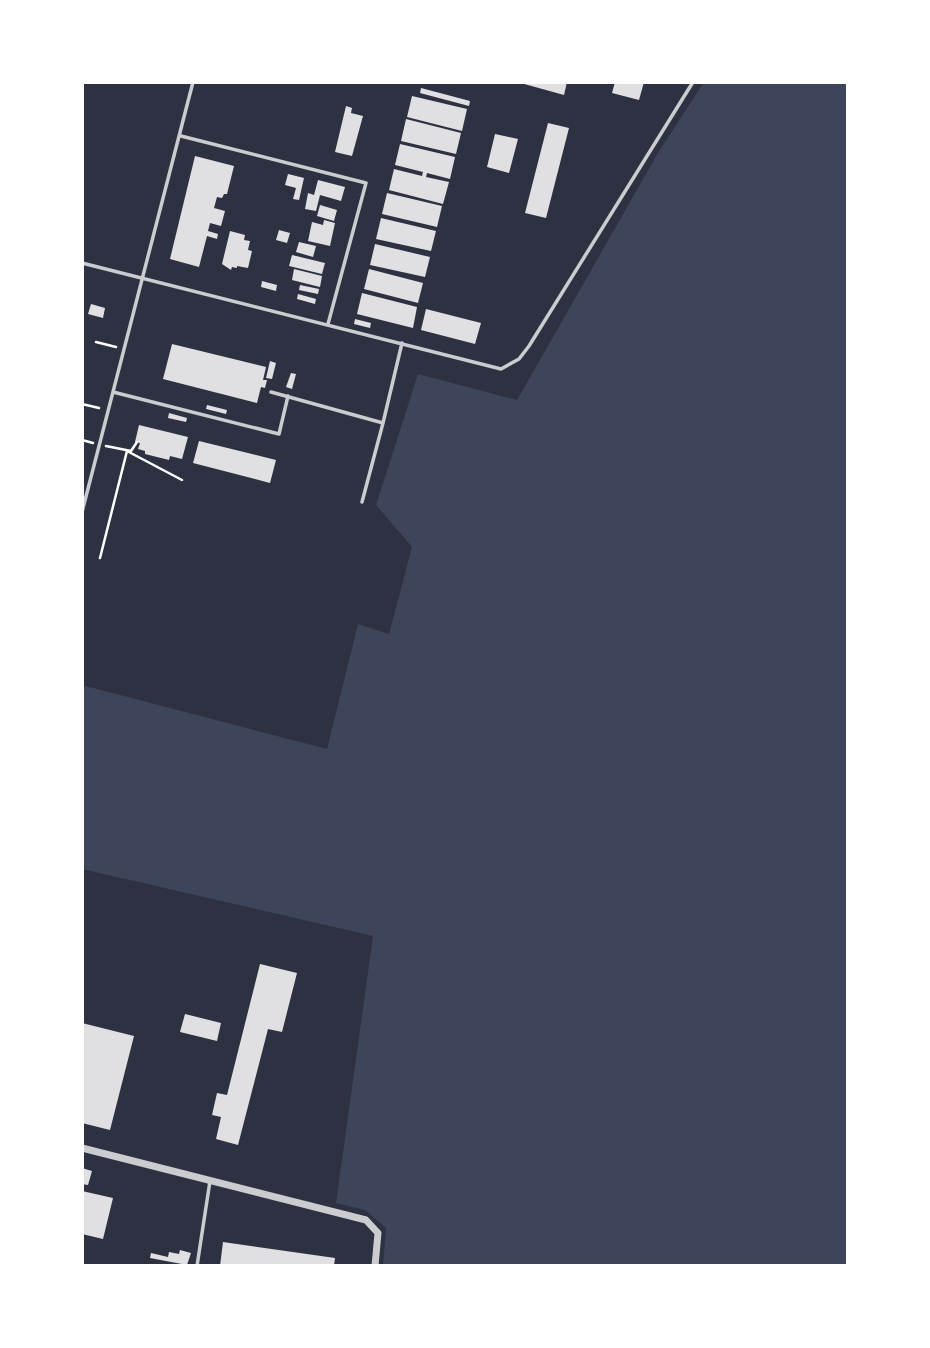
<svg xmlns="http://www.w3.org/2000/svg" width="930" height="1348" font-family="'Golos Text',sans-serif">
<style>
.green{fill:#3c4559}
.building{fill:#e0e0e3}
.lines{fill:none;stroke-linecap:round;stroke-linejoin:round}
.path{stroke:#fff;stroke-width:2.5}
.service{stroke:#caccd0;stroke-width:3.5}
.minor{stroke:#caccd0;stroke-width:7}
</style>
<rect width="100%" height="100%" fill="#2d3142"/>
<path class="green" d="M704,82h144v1184h-465l3,-38 -21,-18 -29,-7 37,-267 -291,-67v-184l245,64 31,-125 31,10 23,-87 -36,-42 42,-131 99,26 141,-247z"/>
<path class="building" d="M517,82h50l-3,13z
M615,82h29l-5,18 -27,-7z
M421,88l49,13 -1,5 -49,-13z
M412,96l55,13 -5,22 -55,-14z
M346,106l6,2 -1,5 12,3 -11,40 -17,-4z
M406,119l55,14 -5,21 -55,-13z
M548,123l21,5 -23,90 -21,-5z
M495,134l23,5 -9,34 -22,-6z
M400,144l55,13 -5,22 -23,-6 -1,4 23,5 -6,22 -54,-14 5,-21 28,7 1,-4 -28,-7z
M195,156l39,10 -7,28h-3l-2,4 -5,-1 -3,11 11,3 -4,15 -11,-3 -2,8 10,3 -1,5 -10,-3 -8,31 -29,-8z
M288,174l16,4 -5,22 -6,-1 3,-11 -11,-3z
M318,180l27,7 -4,14 -21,-6 -4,16 -11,-2 3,-16 6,2z
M387,193l55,13 -5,21 -55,-13z
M320,205l17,5 -3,11 -17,-5z
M381,218l55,13 -5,20 -55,-12z
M324,220l11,3 -5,23 -22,-5 4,-19 11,3z
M279,230l11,3 -3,10 -11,-3z
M230,231l15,4 -1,5 6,1 -2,9 4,1 -4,17 -11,-2v2l-5,-1 -1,3 -9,-6z
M299,242l17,4 -3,11 -17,-5z
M375,244l55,13 -5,20 -55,-12z
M292,255l33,8 -3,11 -33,-8z
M294,269l28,7 -2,11 -28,-7z
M369,269l54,14 -5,20 -54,-14z
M262,281l15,4 -1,6 -15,-4z
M300,285l19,4 -1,5 -19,-4z
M362,293l55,14 -4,21 -56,-14z
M298,294l18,5 -1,5 -18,-5z
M91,304l14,4 -2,10 -15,-4z
M426,309l55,14 -6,21 -54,-14z
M355,319l16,4 -1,5 -16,-4z
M172,344l94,23 -3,13h4l-2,8 -4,-1 -4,16 -94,-24z
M270,361l6,2 -4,16 -6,-1z
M291,373l5,1 -4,15 -6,-2z
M207,405l20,5 -1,4 -20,-5z
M169,413l18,5 -1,4 -18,-4z
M139,425l49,12 -6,22 -12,-3 -1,4 -24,-6v-3l-7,-2 2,-6 -5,-1z
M199,441l77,19 -6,23 -77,-20z
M260,964l37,9 -15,59 -14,-3 -30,116 -22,-6 5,-22 -9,-2 5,-22 10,2z
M185,1014l36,9 -4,18 -37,-9z
M82,1023l52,13 -24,94 -28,-7z
M82,1168l10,3 -4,14 -6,-1z
M82,1191l31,7 -10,41 -21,-5z
M223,1242l112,16 -1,8h-114z
M180,1250l11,3 -4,12 -37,-7 1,-5 17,4 1,-5 10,2z"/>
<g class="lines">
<path class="path" d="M96,342l20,5
M82,404l17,4
M82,440l11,3
M106,446l25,5 6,-9
M100,558l27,-107 55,29"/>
<path class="service" d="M181,136l185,47 -38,141
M82,263l419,106 18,-10 10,-13 164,-264
M113,392l166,42 9,-38
M271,392l112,31 19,-80
M362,502l21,-79
M82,512l111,-430
M197,1266l13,-85"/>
<path class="minor" d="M82,1148l284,72 12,13 -3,33"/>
</g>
<rect width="930" height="1348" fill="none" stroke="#ffffff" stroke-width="168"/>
</svg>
